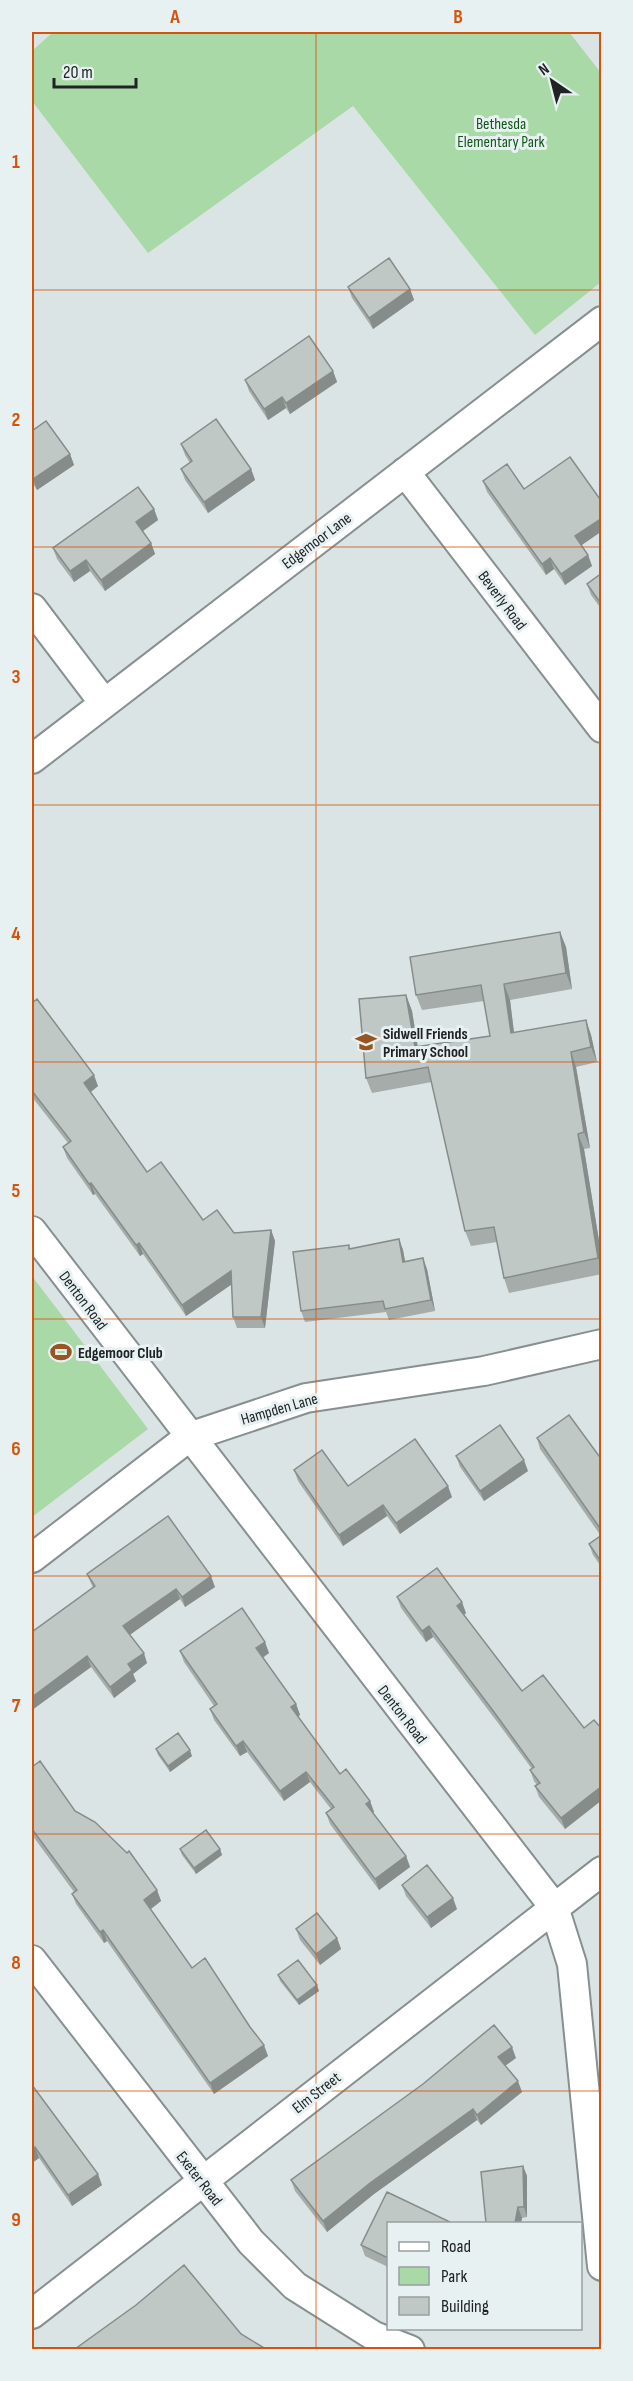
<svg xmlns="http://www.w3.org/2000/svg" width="633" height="2381" font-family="'Sofia Sans Condensed',sans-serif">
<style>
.green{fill:#a8d9a6}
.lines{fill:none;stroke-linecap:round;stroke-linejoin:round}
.minor-casing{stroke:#878f90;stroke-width:32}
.minor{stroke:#fff;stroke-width:28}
.wall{fill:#a5aca9}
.shaded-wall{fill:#868c8a}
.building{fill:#c0c8c5;stroke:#868c8a;stroke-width:1.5}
.grid{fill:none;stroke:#d4540e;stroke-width:1.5;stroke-opacity:0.55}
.labels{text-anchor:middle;stroke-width:6;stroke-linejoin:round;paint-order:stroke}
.park-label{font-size:16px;fill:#115716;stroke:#e8f1f2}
.street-label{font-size:16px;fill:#202324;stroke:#e8f1f2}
.poi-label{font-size:16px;font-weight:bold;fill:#202324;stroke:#e8f1f2;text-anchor:start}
.neatline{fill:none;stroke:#d4540e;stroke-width:2}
.grid-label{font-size:20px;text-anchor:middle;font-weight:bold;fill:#d4540e}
</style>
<rect width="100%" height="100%" fill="#dbe4e5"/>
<path class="green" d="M53,32h516l32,41v209l-66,53 -182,-229 -205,147 -116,-152v-50z
M32,1276l116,153 -116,88z"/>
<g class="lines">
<defs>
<path id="minor" d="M405,472l197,256
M32,608l72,95
M32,759l570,-438
M32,1231l522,676 18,57 30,302
M32,1558l157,-121 117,-39 178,-27 118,-27
M32,1960l219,282 44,44 79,50 36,14
M32,2314l570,-443"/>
</defs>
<use href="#minor" class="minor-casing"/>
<use href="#minor" class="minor"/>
</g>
<path class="wall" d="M348,287l62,2 4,11 -41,29 -21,-31z
M333,371l4,11 -47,32 -4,-6 -18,12 -19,-29 -4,-11z
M32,431l38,23 4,11 -37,25 -5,-8z
M181,444l70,25 4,11 -47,33 -23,-33 -4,-11 9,-6 -5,-8z
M483,481l41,8 78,13v29l-21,14 7,10 4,11 -27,19 -11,-16 -8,6 -59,-83z
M154,509l4,11 -15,11 8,12 4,11 -50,37 -15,-20 -16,11 -17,-23 -4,-11z
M602,573v37l-11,-15 -4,-11z
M560,932l6,15 6,42 -62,11 4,33 72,-13 5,15 6,27 -21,5 14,81 -6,1 18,110v15l-93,19 -5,-15 -7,-36 -26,4 -6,-15 -33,-149 -60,11 -6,-15 40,-83 6,16 6,36 72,-11 -6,-35 -62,9 -6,-15z
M32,1003l66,83 -7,6 56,80 56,48 31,13 37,-3 4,11 -10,87h-28l-4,-11 -1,-33 -46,32 -43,-62 -3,2 -45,-62 -2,1 -26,-37 -4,-11 5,-4 -36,-46z
M399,1239l4,11 2,11 22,8 8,42 -46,9 -3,-8 -81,10 -4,-11 48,-66 1,4z
M537,1438l65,22v108l-9,-13 -4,-11 12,-8 -61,-87z
M456,1456l72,15 -44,30 -24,-34z
M294,1470l54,16 104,11 -52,37 -13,-18 -44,30 -45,-65z
M87,1574l128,13 -30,20 -5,-8 -51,36 18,28 -14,11 3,7 -22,17 -23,-31 -59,43 61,-122z
M397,1597l69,16 -2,2 58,76 62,37 18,1v71l-37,29 -26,-32 -4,-11 2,-1 -3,-4 -4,-11 2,-1 -34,-46 -65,-86 -7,5 -25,-34z
M180,1651l89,2 -6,5 33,46 4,11 -2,1 42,58 30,27 4,11 -1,1 33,43 4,11 -31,23 -49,-66 -4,-11 5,-4 -21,-27 -26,19 -37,-49 -7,4 -26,-36 -4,-11 4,-3 -30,-44z
M156,1749l36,7 -22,16 -12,-17z
M32,1767l43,44 82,79 4,11 -10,8 41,59 76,88 -54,38 -107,-153 -3,2 -28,-39 -4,-10 2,-2 -42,-57z
M180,1849h40l2,6 -26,19 -14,-19z
M402,1885l55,24 -26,19 -25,-32z
M296,1929l41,9 4,11 -21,16 -20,-25z
M278,1975l41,16 -20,14 -19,-24z
M516,2058l-11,8 17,26 -41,33 -4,-5 -103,74 -47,38 -32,-41 -4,-11z
M32,2085l70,100 -30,21 -33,-48 -7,5z
M523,2166l4,10v41l-5,1 -1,5h-35z
M387,2192l63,31h-62v44l-23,-11 -4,-11z"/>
<path class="shaded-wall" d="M410,289l4,11 -41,29 -4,-11z
M333,371l4,11 -47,32 -4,-11z
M282,397l4,11 -18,12 -4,-11z
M70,454l4,11 -37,25 -4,-11z
M251,469l4,11 -47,33 -4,-11z
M154,509l4,11 -18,13 -4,-11z
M602,518v13l-23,16 -4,-11z
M151,543l4,11 -50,37 -4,-11z
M588,555l4,11 -27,19 -4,-11z
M550,558l4,11 -8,6 -4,-11z
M86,560l4,11 -16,11 -4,-11z
M560,932l6,15 6,42 -6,-16z
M504,984l6,16 6,49 -5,-16z
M406,995l6,16 8,51 -5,-15z
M586,1020l5,15 6,27 -6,-15z
M571,1052l5,15 14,81 -6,-16z
M94,1075l4,11 -10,8 -4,-11z
M578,1134l6,15 18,110v8l-4,-9z
M91,1183l4,11 -2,1 -4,-11z
M271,1230l4,11 -10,87 -4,-11z
M399,1239l4,11 4,23 -4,-11z
M139,1243l4,11 -3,2 -4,-11z
M423,1258l4,11 8,42 -4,-11z
M231,1271l4,11 -49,34 -4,-11z
M524,1460l4,11 -44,30 -4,-10z
M448,1486l4,11 -52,37 -4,-11z
M383,1505l4,11 -44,30 -4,-11z
M211,1576l4,11 -30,20 -3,-10z
M176,1589l4,10 -53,38 -4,-11z
M462,1602l4,11 -5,4 -4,-11z
M429,1626l4,11 -7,5 -4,-11z
M265,1642l4,11 -9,6 -4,-11z
M144,1653l3,10 -14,11 3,7 -22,17 -4,-11 18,-23z
M87,1656l4,11 -59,43v-13z
M296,1704l4,11 -5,3 -4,-11z
M243,1741l4,11 -7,4 -4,-10z
M190,1750l2,6 -22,16 -2,-6z
M306,1772l4,10 -26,19 -4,-10z
M602,1786v14l-37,29 -4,-11z
M370,1801l4,11 -4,3 -4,-11z
M220,1849l2,6 -26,19 -2,-6z
M406,1856l4,11 -31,23 -4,-11z
M157,1890l4,11 -13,10 -4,-11z
M453,1898l4,11 -26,19 -4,-11z
M103,1930l4,11 -3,2 -4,-11z
M337,1938l4,11 -21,16 -4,-11z
M317,1985l2,6 -20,14 -2,-5z
M264,2045l4,11 -54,38 -4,-11z
M512,2047l4,11 -14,10 -4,-11z
M518,2081l4,11 -41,33 -4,-10z
M473,2109l4,11 -103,74 -47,38 -4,-11 47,-38z
M35,2147l4,11 -7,5v-14z
M523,2166l4,10v41l-3,-10z
M98,2174l4,11 -30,21 -4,-11z
M518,2207l4,11 -1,5h-6z"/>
<path class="building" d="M389,258l21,31 -41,29 -21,-31z
M309,336l24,35 -47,32 -4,-6 -18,12 -19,-29z
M216,419l35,50 -47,33 -23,-33 11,-8 -11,-17z
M46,421l24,33 -37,25 -1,-2v-46z
M570,457l32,45v16l-27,18 13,19 -27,19 -11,-16 -8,6 -59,-83 24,-17 17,25z
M138,487l16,22 -18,13 15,21 -50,37 -15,-20 -16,11 -17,-23z
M602,573v32l-15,-21z
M560,932l6,41 -62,11 7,49 75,-13 5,27 -20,5 13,80 -6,2 20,124 -94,20 -10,-51 -29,4 -37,-164 -62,11 -7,-79 47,-4 9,52 75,-11 -9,-51 -65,10 -6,-38z
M37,999l57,76 -10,8 63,89 14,-10 42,58 14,-10 17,23 37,-3 -10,87h-28l-2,-46 -49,34 -43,-62 -3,2 -45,-62 -2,1 -26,-37 8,-6 -39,-50v-88z
M399,1239l4,23 20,-4 8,42 -46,9 -2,-8 -82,10 -8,-59 56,-7v4z
M569,1415l33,45v71l-65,-93z
M500,1425l24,35 -44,31 -24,-35z
M415,1439l33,47 -52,37 -13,-18 -44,30 -45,-65 28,-20 26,36z
M168,1516l43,60 -29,21 -6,-8 -53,37 21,27 -16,11 4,6 -22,17 -23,-31 -55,41v-65l63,-46 -8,-12z
M602,1535v28l-13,-19z
M437,1568l25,34 -5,4 65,85 21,-16 41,53 10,-8 8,9v57l-41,32 -26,-32 5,-3 -10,-13 4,-3 -40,-55 -65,-86 -7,5 -25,-34z
M242,1608l23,34 -9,6 40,56 -5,3 49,67 6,-5 24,32 -4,3 40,52 -31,23 -49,-66 8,-6 -28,-35 -26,19 -37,-50 -7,5 -26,-37 7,-5 -37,-53z
M178,1733l12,17 -22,16 -12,-17z
M40,1761l35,50 20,11 32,31 2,-2 28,39 -13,10 48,68 13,-10 45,69 14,18 -54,38 -107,-153 -3,2 -28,-38 5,-4 -45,-61v-62z
M206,1830l14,19 -26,19 -14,-19z
M427,1865l26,33 -26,19 -25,-32z
M317,1913l20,25 -21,16 -20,-25z
M298,1960l19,25 -20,15 -19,-25z
M494,2025l18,22 -14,10 20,24 -41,34 -4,-6 -103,74 -47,38 -32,-41 132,-96z
M32,2085l66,89 -30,21 -33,-48 -3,2z
M523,2166l1,41h-6l-3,16h-29l-5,-51z
M387,2192l63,30v1h-62v35l-27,-13z
M184,2265l57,69 25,15h-75l-1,-1 -2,1h-113l61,-44z"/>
<path class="grid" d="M316,32v2318M32,290h570M32,547h570M32,805h570M32,1062h570M32,1319h570M32,1576h570M32,1834h570M32,2091h570"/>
<defs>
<symbol id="school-bare" viewBox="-9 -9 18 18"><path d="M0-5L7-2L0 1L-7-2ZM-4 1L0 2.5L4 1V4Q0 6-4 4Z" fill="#975621" stroke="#e8f1f2" stroke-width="2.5" paint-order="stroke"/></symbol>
<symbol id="stadium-bare" viewBox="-9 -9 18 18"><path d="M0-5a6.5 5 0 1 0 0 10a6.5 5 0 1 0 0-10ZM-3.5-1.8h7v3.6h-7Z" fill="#975621" stroke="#e8f1f2" stroke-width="2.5" paint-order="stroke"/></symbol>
</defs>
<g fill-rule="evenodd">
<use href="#school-bare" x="351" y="1027" width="30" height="30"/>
<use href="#stadium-bare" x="46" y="1337" width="30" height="30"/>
</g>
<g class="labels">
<g class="park-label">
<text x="501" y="129">Bethesda<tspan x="501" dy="18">Elementary Park</tspan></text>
</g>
<g class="street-label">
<text transform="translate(316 540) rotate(-37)" y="6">Edgemoor Lane</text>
<text transform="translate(503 600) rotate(53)" y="6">Beverly Road</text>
<text transform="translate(84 1300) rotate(53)" y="6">Denton Road</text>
<text transform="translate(279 1408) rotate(-16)" y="6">Hampden Lane</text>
<text transform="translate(403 1714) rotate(52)" y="6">Denton Road</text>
<text transform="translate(316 2092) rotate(-38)" y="6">Elm Street</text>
<text transform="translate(200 2178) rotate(52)" y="6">Exeter Road</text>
</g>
<g class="poi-label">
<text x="383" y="1039">Sidwell Friends<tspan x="383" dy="18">Primary School</tspan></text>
<text x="78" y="1358">Edgemoor Club</text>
</g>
</g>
<rect width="633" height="2381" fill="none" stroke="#e8f1f2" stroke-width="66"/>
<rect x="387" y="2222" width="195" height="108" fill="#e8f1f2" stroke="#989fa0" stroke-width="1.5"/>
<rect x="399" y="2242" width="30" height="9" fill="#ffffff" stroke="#989fa0" stroke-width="1.5"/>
<text x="441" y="2252" font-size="18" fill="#202324">Road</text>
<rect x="399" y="2267" width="30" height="18" fill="#a8d9a6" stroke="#989fa0" stroke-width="1.5"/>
<text x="441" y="2282" font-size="18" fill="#202324">Park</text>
<rect x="399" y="2297" width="30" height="18" fill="#c0c8c5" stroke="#989fa0" stroke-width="1.5"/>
<text x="441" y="2312" font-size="18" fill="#202324">Building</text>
<g transform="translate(552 81) rotate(325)" stroke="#e8f1f2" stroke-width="4.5" paint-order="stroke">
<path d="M0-4.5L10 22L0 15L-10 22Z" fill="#202324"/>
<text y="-9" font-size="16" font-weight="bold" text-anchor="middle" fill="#202324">N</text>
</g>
<path d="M54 78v9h82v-9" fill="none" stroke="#202324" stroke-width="3"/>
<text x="63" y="78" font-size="18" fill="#202324" stroke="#e8f1f2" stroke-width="4.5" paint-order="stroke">20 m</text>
<rect x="33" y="33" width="567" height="2315" class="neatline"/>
<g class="grid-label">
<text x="175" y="23">A</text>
<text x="458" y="23">B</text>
<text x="16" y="168">1</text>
<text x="16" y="426">2</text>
<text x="16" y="683">3</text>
<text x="16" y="940">4</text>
<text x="16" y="1197">5</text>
<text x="16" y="1455">6</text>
<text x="16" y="1712">7</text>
<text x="16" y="1969">8</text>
<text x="16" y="2226">9</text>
</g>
</svg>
